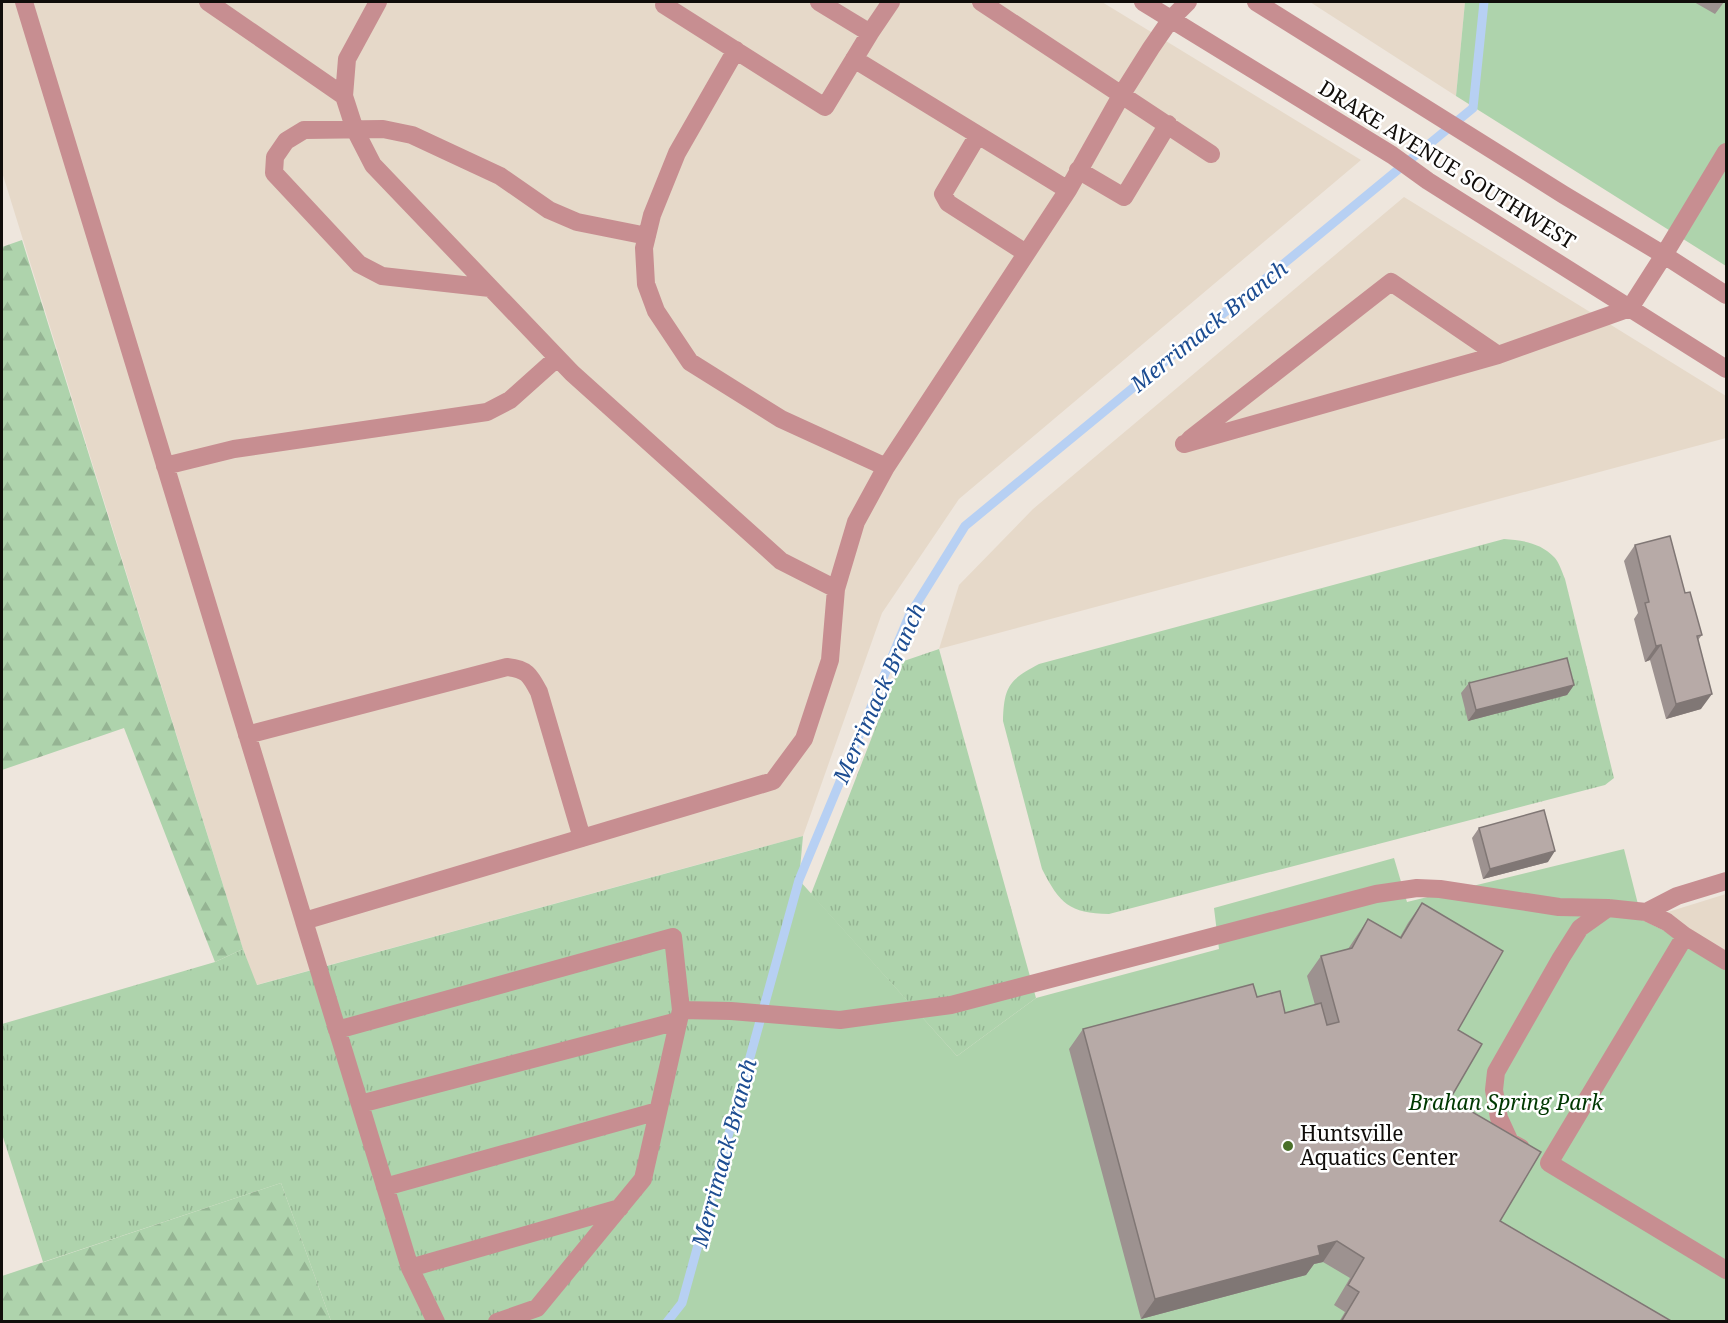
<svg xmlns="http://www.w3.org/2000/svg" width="1728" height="1323" font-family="'Noto Serif',serif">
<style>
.built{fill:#e6d9c9}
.grass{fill:url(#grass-tufts)}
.forest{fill:url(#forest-firs)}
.green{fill:#aed3ac}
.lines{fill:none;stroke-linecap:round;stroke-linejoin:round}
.stream{stroke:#b7d0f3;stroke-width:9}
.minor{stroke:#c78e91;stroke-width:18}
.wall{fill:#9d9290}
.shaded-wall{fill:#807775}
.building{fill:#b7aaa7;stroke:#807775;stroke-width:1.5}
.poi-dot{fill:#4a7029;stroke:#fff;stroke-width:2}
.labels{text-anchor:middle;stroke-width:5;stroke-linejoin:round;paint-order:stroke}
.street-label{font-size:21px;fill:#100d0a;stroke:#fff}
.park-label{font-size:21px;font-style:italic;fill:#003801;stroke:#fff}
.poi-label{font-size:21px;fill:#100d0a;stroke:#fff;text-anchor:start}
.water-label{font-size:22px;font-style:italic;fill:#1d4d92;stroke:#fff}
</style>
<defs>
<pattern id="grass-tufts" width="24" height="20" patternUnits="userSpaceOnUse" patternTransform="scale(1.5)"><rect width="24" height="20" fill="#aed3ac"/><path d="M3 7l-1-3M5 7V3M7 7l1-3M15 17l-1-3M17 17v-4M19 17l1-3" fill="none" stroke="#95b493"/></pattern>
<pattern id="forest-firs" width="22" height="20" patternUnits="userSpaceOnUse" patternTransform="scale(1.5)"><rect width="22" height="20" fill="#aed3ac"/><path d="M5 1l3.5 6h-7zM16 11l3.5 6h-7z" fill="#95b493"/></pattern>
</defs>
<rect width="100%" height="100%" fill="#eee6dd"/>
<path class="built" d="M2,2h1100l259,158 -402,339 -77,114 -79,223 -547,149 -13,-36 -241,-777z
M1310,2h155l-9,94z
M1404,197l322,199v42l-787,211 20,-64 74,-76z
M1726,894v66l-84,-40z"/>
<path class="grass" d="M1504,539c18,1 37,4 50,18 5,5 8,15 11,22l49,199 -9,7 -496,129c-40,-1 -49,-10 -67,-45l-39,-148c1,-35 6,-41 36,-57z
M939,649l97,349 -79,58 -146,-162 90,-232z
M803,836l-4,44 -117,423 -15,18h-336l-50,-138 -238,79 -41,-128v-110l213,-62 28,-13 14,36z"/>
<path class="forest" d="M22,240l221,709 -28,13 -91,-234 -122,42v-523z
M281,1183l50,138h-329v-45z"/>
<path class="green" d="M1465,2h261v264l-270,-170z
M1624,849l18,71 84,40v361l-1059,1 15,-19 117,-423 158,176 79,-58 183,-49 -5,-41 180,-50 13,44z"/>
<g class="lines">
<path class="stream" d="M667,1322l15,-19 117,-423 110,-264 56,-90 508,-418 11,-106"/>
<path class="minor" d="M24,2l280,919 469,-140 31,-42 26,-79 6,-71 -55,-28 -209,-188 -199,-208 -18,-35 -11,-34 3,-37 31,-57
M208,2l136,94
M667,2l-3,3 161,102 45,-74 -51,-31
M981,2l230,152
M1143,2l249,153 36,26 298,188
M1256,2l308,193 100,60 62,40
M870,33l21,-31
M736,50l-59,103 -25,62 -8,33 2,36 10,27 34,51 91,57 105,48
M854,59l214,131
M978,135l-35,59 5,9 78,50
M1078,170l46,27 44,-73
M490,288l-108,-12 -23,-12 -85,-91 1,-16 11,-16 18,-11 79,-1 29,6 88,41 49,34 28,12 70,14
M1190,439l201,-157 107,73
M1184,444l314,-89 132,-47 34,-53 62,-103
M165,466l69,-17 253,-37 23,-12 47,-42
M836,589l20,-67 30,-55 182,-277 54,-96 29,-46 20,-29 17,-17
M247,735l260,-68c20,2 23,8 32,25l43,146
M1646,912l31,-16 49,-15
M304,921l106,347 26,54
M1726,961l-41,-25 -136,227 177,107
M681,1010l50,1 109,9 111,-15 425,-111 41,-6 23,1 119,18 49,1 38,4 21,10 18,14
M337,1030l336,-93 8,73 -38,169 -106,129 -40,14
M360,1104l318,-83
M1521,1148l-11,-6 -11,-24 -5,-28 2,-18 65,-114 19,-30 28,-20
M385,1187l273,-76
M410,1268l210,-60"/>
</g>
<path class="wall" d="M1694,2h30l-9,12z
M1635,545l50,48 17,42 -4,5 3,69 -35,10 -16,-59 -5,2 -11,-43 4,-6 -14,-52z
M1469,683l105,2 -7,10 -99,26 -7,-28z
M1479,828l69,34 -65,17 -11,-41z
M1422,903l36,127 -8,69 50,122 173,101h-334l6,-10 -11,-7 16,-27 -27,-16 -9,2 -8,11 -165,44 -72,-270 14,-20 174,-32 28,16 30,-8 -8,-29 14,-20 27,-7 20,-30 32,18 8,-14z"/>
<path class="shaded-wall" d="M1661,645l-11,15 -5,2 11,-16z
M1574,685l-7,10 -99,26 8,-11z
M1712,694l-11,15 -35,10 10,-15z
M1555,851l-7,11 -65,17 7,-10z
M1337,1241l-14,21 -9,2 -8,11 -165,44 14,-20 163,-53z"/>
<path class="building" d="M1670,536l15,57 5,-1 12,43 -5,1 15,58 -36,10 -15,-59 -5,1 -11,-43 4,-1 -14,-57z
M1567,658l7,27 -98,25 -7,-27z
M1544,810l11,41 -65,18 -11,-41z
M1422,903l81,48 -45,79 24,14 -32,55 91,53 -41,69 173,101h-332l18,-30 -11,-7 16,-27 -27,-17 -19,5 2,9 -165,44 -72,-270 170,-45 4,13 23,-6 5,22 36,-10 6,22 12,-3 -18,-66 31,-8 16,-29 33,19z"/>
<circle class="poi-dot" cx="1288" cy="1146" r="6"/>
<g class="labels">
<g class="street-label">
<text transform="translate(1447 165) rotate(32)" y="7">DRAKE AVENUE SOUTHWEST</text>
</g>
<g class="park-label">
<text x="1506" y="1110">Brahan Spring Park</text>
</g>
<g class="poi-label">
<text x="1300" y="1141">Huntsville<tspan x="1300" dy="24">Aquatics Center</tspan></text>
</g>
<g class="water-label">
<text transform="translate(1209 326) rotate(-39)" y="8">Merrimack Branch</text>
<text transform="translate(879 693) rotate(-66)" y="8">Merrimack Branch</text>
<text transform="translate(724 1153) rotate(-75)" y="8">Merrimack Branch</text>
</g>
</g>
<rect width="1728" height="1323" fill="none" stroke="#100d0a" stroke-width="6"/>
</svg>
